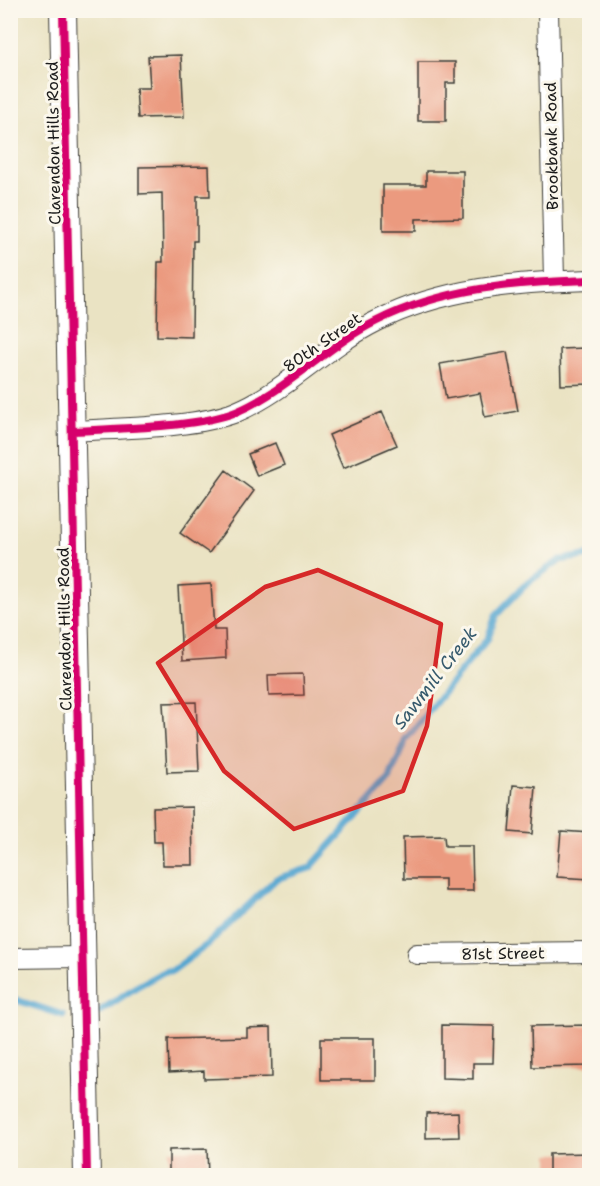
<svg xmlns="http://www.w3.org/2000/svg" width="600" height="1186" font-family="'Shantell Sans',sans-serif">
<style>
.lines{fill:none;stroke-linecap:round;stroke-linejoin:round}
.stream{stroke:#55a6d0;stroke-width:7}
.building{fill:#eb9a7f}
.minor-casing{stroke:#3b3a35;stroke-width:22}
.tertiary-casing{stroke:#3b3a35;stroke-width:28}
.minor{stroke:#fff;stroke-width:20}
.tertiary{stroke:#fff;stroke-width:26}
.cycleway-casing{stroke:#fbf7ec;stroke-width:11}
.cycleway{stroke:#d6006c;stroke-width:8}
.marked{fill:#d62828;fill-opacity:0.2;stroke:#d62828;stroke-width:4.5;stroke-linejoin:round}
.labels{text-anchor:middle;stroke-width:6;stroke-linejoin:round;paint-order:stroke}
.street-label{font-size:16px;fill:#1c1c1c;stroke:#fbf7ec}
.water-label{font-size:18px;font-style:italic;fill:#365a6d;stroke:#fbf7ec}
</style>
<rect width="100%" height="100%" fill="#fbf7ec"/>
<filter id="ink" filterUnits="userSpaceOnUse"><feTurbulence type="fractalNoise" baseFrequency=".0167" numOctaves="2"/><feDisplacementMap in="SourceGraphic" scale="12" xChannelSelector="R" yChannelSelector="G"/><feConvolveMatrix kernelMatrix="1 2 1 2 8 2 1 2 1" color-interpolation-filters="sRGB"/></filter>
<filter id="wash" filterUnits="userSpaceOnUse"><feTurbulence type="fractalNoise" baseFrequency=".008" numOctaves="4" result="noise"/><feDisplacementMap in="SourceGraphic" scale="24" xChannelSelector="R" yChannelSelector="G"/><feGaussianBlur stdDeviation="1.35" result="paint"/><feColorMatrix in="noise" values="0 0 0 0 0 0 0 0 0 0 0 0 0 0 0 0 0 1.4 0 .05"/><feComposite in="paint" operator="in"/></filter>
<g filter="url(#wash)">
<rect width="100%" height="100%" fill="#eae3c3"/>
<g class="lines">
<path class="stream" d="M10,998l53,17
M97,1013l39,-26 29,-16h7l36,-27 68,-65 34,-11 80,-89c3,-15 13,-24 15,-39l83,-102 8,-23 31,-32 33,-23 30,-5"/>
</g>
<g id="blocks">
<path class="building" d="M181,55l3,62 -46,1 -2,-30h14l-2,-32z
M418,62h37v21h-9v38h-28z
M209,166l1,30h-13v45h-4l-1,96 -35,-1 1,-74h5l-1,-69 -23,1v-27z
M426,171h37v47l-47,1v12h-33v-46h43z
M585,348v4h5v32l-29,1 -1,-36z
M507,352l11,59 -33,6 -5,-24 -34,6 -6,-35z
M382,412l15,33 -54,23 -14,-33z
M275,443l9,22 -27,11 -9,-22z
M226,470l28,21 -45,62 -29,-20z
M211,584l3,46h11l1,28 -44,3 -4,-75z
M303,674l1,21 -35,1 -1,-21z
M196,702l3,69 -32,1 -4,-69z
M513,785l23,2 -4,47 -23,-2z
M192,807l1,58h-30l-1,-23h-8l-1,-34z
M561,831l29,2v46l-33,-2z
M444,836l1,10h27l1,45h-28v-12h-41l-1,-42z
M442,1025l52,1 -1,37h-20v16l-31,-1z
M590,1025v41l-58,1 -1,-41z
M271,1027l1,50 -68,2v-8l-35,2 -1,-34 79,-2v-9z
M321,1038h54v42h-54z
M458,1112l1,25 -33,1v-25z
M207,1149l1,27h-39v-26z
M590,1153v23h-41v-22z"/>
</g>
</g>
<g filter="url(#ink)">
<use href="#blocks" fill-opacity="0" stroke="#3b3a35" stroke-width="1.5"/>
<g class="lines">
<defs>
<path id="minor" d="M548,10l6,271
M73,431c45,-3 123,-3 163,-19 52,-22 90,-66 141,-91 65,-33 140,-39 213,-41
M417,954l173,-2
M10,958l73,-1"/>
<path id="tertiary" d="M63,10l24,1166"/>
</defs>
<use href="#minor" class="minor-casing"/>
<use href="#tertiary" class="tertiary-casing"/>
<use href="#minor" class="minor"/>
<use href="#tertiary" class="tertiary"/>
<defs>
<path id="cycleway" d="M63,10l24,1166
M73,431c45,-3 123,-3 163,-19 52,-22 90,-66 141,-91 65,-33 140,-39 213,-41"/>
</defs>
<use href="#cycleway" class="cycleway-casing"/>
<use href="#cycleway" class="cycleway"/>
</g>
</g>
<path class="marked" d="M318,570l123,54 -14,102 -24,65 -109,38 -70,-58 -66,-108 107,-76z"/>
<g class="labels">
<g class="street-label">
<text transform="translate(53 143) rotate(-91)" y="6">Clarendon Hills Road</text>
<text transform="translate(551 146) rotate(-91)" y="6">Brookbank Road</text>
<text transform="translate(322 342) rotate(-35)" y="6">80th Street</text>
<text transform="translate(64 629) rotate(-91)" y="6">Clarendon Hills Road</text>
<text transform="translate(503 953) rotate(-1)" y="6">81st Street</text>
</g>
<g class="water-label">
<text transform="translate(435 678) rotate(-52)" y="6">Sawmill Creek</text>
</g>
</g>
<rect width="600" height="1186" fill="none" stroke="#fbf7ec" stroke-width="36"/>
</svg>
